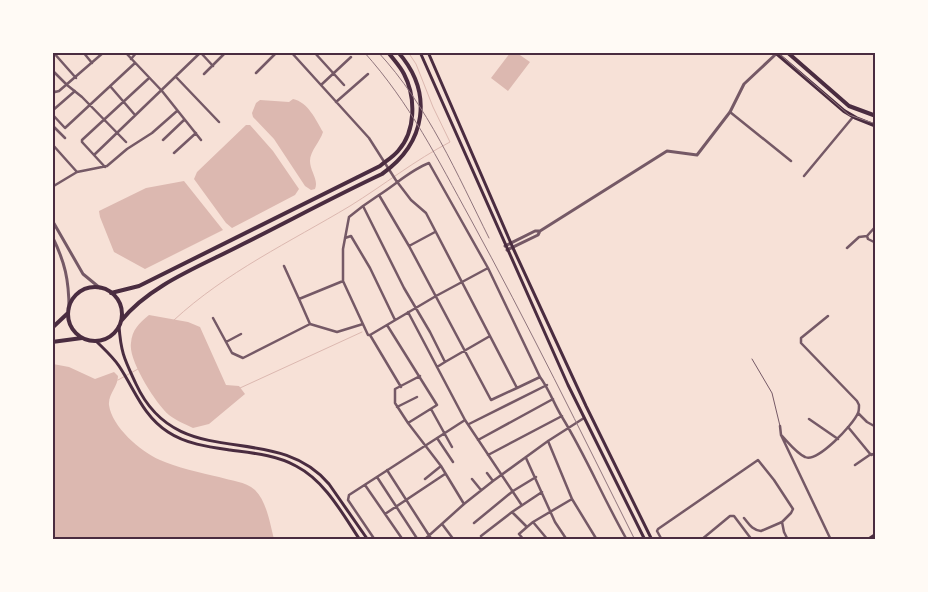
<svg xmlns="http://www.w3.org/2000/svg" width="928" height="592" font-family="Lora,serif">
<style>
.water{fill:#dcb8b0}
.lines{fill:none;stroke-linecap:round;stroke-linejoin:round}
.stream{stroke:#dcb8b0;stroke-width:1}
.service{stroke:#755966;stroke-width:1}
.minor{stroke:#755966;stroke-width:2.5}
.tertiary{stroke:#755966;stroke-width:3}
.secondary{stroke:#4a2c40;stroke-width:3}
.primary{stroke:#4a2c40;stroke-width:4}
.trunk{stroke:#4a2c40;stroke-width:4}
.rail{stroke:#8f747c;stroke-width:1}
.neatline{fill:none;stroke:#4a2c40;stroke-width:2}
</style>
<rect width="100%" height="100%" fill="#f7e1d7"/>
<path class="water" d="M510,53h7l13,9 -22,29 -17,-13z
M293,99c15,3 23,21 30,33 -3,10 -13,19 -13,29 0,10 9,19 5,28l-4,1 -6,-4 -31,-47 -21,-22 -1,-4 4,-10 4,-3 29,2z
M246,125h4l23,26 26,38 -4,6 -63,33 -6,-5 -32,-44 3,-7z
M184,181l39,49 -78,39 -31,-17 -14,-35 -1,-6 47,-23z
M149,315l39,7 12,5 26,58 13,1 6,8 -36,30 -16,4c-8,-4 -18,-8 -24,-13 -13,-11 -41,-55 -38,-72 1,-13 8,-20 18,-28z
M53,364l16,3 26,12 19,-7 4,4c0,11 -10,18 -9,29 3,22 31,46 51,55 15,7 42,13 59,17 12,4 26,4 36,13 12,12 15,34 19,49h-221z"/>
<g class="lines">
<path class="stream" d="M174,320c52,-48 116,-78 176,-114 34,-21 65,-46 100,-64l-17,-35 -17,-43 -8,-12
M118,380l20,-11
M240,388l122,-56"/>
<path class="service" d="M752,359l20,34 8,33"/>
<path class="minor" d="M53,52l23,26
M83,52l9,11
M125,52l37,39 39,49
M291,52l78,86 28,44 1,1 13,17 15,13 91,175 -26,12 -82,-154 -30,-51c16,-10 33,-26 50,-32l59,105 52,109c9,12 14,27 22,40 24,39 42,83 65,123
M314,52l30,33
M201,53l12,13
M131,59l6,-7
M52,70l15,15 15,12 44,45
M256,73l21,-21
M204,74l22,-22
M176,77l43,45
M321,85l30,-28
M110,86l25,29
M52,89l3,3 4,-1 45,-39
M336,102l32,-28
M52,111l23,-20
M730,112l61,49
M52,114l13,14 70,-65
M52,125l13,13
M163,140l21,-20
M52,144l25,28
M174,153l22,-20
M94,155l107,-103
M105,167l-23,-25v-2l66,-61
M804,176l49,-59
M52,187l25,-15 30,-6 20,-17 25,-16 25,-22
M379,195l-16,11 41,82 26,44 15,30 -8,5
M363,206l-14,11 -6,32v32l25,54h2l31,52
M876,226l-9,10 1,3 8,4
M345,238l6,-2 19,32 25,52
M409,246l26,-14
M847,248l12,-11 8,-1
M284,266l15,33 44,-18
M299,299l11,25 27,8 26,-8
M408,312l57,108 56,84
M213,318l19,35 11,5 67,-34
M387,325l50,80 -29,18 -13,-20v-14l25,-13
M370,335l66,-39 52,-28
M226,342l15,-8
M445,362l45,-26
M517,388l23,-11
M397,407l20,-10
M431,409l21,38
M858,413l9,9 9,5
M809,419l29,20
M408,423l33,43 23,38
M469,424l78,-39
M780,426l1,9 50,105
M848,427l23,28 5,-2
M781,435c7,7 15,18 24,22 12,6 48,-32 53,-44 1,-2 1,-5 1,-8l-2,-4 -56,-58v-5l27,-22
M437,438l16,24
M478,440l75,-41
M548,441l24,58 25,41
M488,455l74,-39
M526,458l29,64 12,18
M855,465l16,-11
M387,470l45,70
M487,473l6,8
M377,477l41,63
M425,479l16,-13
M472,479l9,11
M365,485l38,55
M542,492l-30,20 15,15 6,-5 15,18
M385,514l60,-40
M744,518c5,6 8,12 17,13l21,-9
M533,522l39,-23
M474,523l39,-32 23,-14
M442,524l12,16
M481,536l31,-24
M375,540l-27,-40 1,-5 116,-75
M424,540l40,-36 29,-23 55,-40 36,-23
M524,540l-5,-6 8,-7
M662,540l-5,-9 1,-2 100,-69 16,20 19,29 -2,4 -9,9 2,10 4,8
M701,540l29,-24h4l18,24"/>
<path class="tertiary" d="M52,220l31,54 17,14
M52,236c13,26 17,44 17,73
M505,246l30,-15h5
M507,250l31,-15 2,-4 127,-80 30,4 33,-43 14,-28 32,-30"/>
<path class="secondary" d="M420,52l148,333 77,155
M428,52l85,196 73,158 66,134
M119,326c2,28 6,34 17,58 42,91 138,35 193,100l39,56
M96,341c8,8 17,16 23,25 16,24 24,50 49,66 18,12 41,15 62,18 22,3 46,5 66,16 29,15 46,47 64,74
M867,540l9,-6"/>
<path class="primary" d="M68 314a27 27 0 1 1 54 0a27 27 0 1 1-54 0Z
M111,293l28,-7 241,-120c6,-5 13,-9 18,-15 18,-20 18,-54 6,-77 -4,-8 -11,-15 -16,-22
M121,321c28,-36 82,-56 122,-77 46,-23 92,-48 139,-70 44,-31 52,-81 16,-122
M52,328l16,-15
M52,342l30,-4"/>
<path class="trunk" d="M775,52l69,59 12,7 20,8
M787,52l62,54 27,10"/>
<path class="rail" d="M364,52c46,51 74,108 106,166 58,106 111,214 165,322
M378,52c50,54 79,122 111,186
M777,52l72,63 27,9"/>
</g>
<rect width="928" height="592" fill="none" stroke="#fffaf5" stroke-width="108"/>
<rect x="54" y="54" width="820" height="484" class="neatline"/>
</svg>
